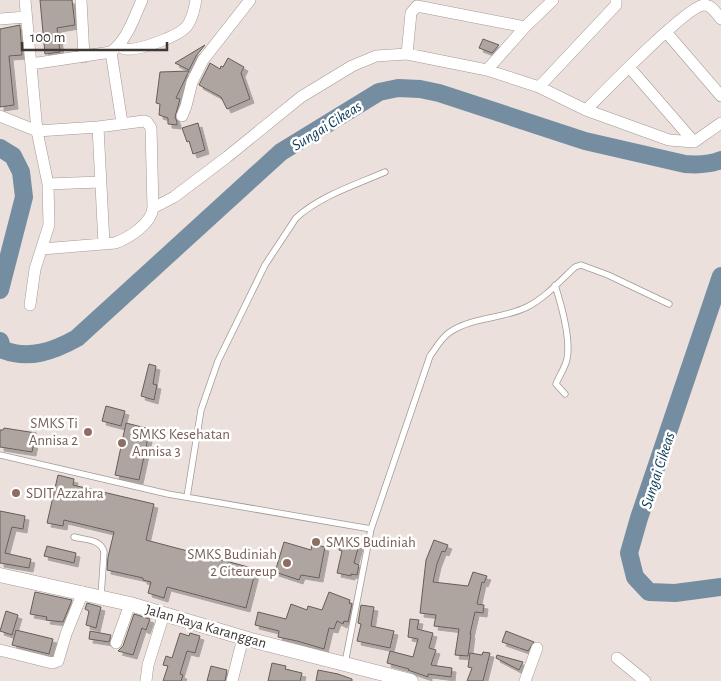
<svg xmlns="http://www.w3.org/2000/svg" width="721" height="681" font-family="'Alegreya Sans',sans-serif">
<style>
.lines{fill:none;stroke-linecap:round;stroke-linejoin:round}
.river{stroke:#758da0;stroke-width:18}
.building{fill:#afa5a0;stroke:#665d58;filter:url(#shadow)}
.service-casing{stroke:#a39993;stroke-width:7}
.minor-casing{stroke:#a39993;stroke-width:12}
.tertiary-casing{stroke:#a39993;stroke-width:15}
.service{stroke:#fff;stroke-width:5.5}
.minor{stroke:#fff;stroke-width:11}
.tertiary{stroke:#fff;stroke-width:14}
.education-dot{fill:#8d6e63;stroke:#fff;stroke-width:2}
.labels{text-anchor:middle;stroke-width:5;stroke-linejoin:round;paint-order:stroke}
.education-label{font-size:15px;fill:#785e54;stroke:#fff;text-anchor:start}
.street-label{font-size:15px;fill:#3d3836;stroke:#fff}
.water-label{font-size:16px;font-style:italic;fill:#0f3b59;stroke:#fff}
</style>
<defs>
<filter id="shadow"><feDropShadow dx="4" dy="4" stdDeviation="0" flood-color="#0004"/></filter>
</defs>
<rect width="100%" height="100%" fill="#ebe0db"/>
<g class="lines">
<path class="river" d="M0,148l13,8 8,16 3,25 -24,93
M721,276l-82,242 -10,35 6,24 14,15 26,1 46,-6
M0,341l3,9c26,10 51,1 74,-12l204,-186 98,-60 19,-4 22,1 19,4 146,48 100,23c12,1 24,1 36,-4"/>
</g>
<path class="building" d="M40,0h32l3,25 -18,3 3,24 -15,2z
M20,25l2,30 -13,1 5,49 -14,2v-78z
M483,39l16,6 -7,8 -13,-5z
M205,45l-9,11 -7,14 -14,-7z
M228,58l16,9 -3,6 9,26 -23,10 -6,-12 -22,-12 11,-22 10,6 1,-3 2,1z
M189,71l-13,27 4,1 -5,18 2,5v3l-9,-1v-6l-9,-3 1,-11 -4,-1 4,-31z
M198,123l7,27 -12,4 -4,-13 -2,1 -5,-14z
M149,364l7,2 -3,18 4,1 -3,15 -13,-4z
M106,406l19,5 -4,15 -19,-5z
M126,423l24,6 -11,51 -24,-5z
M4,428l32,5 -4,19 -32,-5v-17h3z
M58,475l16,4 -1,6 81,19 -8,36 110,29 -10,39 -79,-21 -3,11 -16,-5 3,-11 -8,-2v-2l-36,-8 1,-13 6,-25 -50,-12 -1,6 -16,-3z
M0,511l25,5 -2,13 -11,-2 -7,26 26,6 -2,9 -29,-5z
M341,540l18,5 -5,18 5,2 -2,10 -6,-1v2l-14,-3 5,-22 -3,-1z
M434,540l14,5 -3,7 -3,-1 -5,13 -4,18 35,4 5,-14 14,4 -3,7 -2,-1 -5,22 7,1 -1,8 -8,-1 -5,22h1l-3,22 -13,-1 4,-26 -25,-3 2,-11 -16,-2 6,-53z
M284,542l27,8 1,-6 13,3 -6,31 -18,-3 -2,5 -24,-8z
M47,546l29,7 -2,10 -30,-7z
M35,592l37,8 -9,22 -17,-2 1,-3 -17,-3z
M329,592l21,8 -1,3 3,1 -4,18 -4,-1 -1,3 -6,-3 -3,8 -5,-1 -5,21 -27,-8 -19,-4 1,-6 -24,-6 3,-13 28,7 5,-15 16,6 1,-4 14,4z
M87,603l14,4 -5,21 -10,-3 3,-14 -4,-2z
M361,605l13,2 -3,19 23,5 -4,17 -33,-7 4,-17 -3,-1z
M6,611l12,4 -6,20 -12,-4z
M134,614l16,5 -4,11 -4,-2 -9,27 -15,-4 5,-5z
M410,619l9,1 -2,9 16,4 -4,15 7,2 -5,15 21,3 -1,9 -23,-3v3l-20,-7 1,-1 -22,-6 3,-12 23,6 5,-18 -10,-2z
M16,630l37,9 -4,15 -37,-9z
M90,631l21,4 -2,7 -20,-3z
M506,631l28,11 -6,9 -26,-9z
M180,633l9,3 1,-3 10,3 -5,17 -8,-2 -7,23 3,1 -2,6h-18l5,-15 -5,-1 3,-9 6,2z
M483,652l7,1 -7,28h-16l5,-13 -4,-1 2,-14 12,2z
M497,655l26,7 -4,8 -23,-12z
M272,663l14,3 -1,3 17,4 -2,8h-32z
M211,666l16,4 -2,11h-18z
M318,670l20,4 14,5v2h-36z"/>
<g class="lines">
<defs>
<path id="service" d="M555,285c6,19 16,55 12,74 -2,9 -8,17 -11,25l9,10
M0,455l168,39 203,35
M187,497l14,-87 17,-49 47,-96 31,-47c24,-22 59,-33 89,-46
M74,537c11,3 27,2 30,15l-3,44
M345,663l26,-134 59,-173c6,-8 11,-18 20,-24 22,-15 53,-13 77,-25 18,-9 33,-26 48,-40l6,-2 27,10 61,29"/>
<path id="minor" d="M25,0l12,131 11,53 1,41 -14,44 -5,36
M81,0l3,57
M0,19l26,-2
M525,27l28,-27
M666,32l55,64
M119,46c2,1 5,3 7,3 13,2 53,-13 61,-23 6,-8 7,-17 9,-26
M111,52l11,71
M407,54l4,-41 6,-7 108,21 -38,43
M31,64l80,-12c16,-12 23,-34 31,-52
M629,67l65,75
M539,87l47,23 83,30 25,2 27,-19
M586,110c16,-16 102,-105 118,-105 8,0 12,8 17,14
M0,116l37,15 61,-4 46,-6 3,1 4,6 2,80c-2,16 -24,30 -38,35l-73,6
M182,116l4,-10 6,-24 11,-22 47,-60
M98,127l6,117
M48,184l52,-2
M153,208l21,-11 53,-40 74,-60 51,-31 24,-10 31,-2 80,16 52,17 77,-82v-5
M116,643l14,-39
M0,650l52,13 6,-2 8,-27 17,-42
M617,658l28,23
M146,681l2,-16 16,-51
M232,681l11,-43
M525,681l12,-33"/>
<path id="tertiary" d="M0,575l130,29 121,36 160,41"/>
</defs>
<use href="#service" class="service-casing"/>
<use href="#minor" class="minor-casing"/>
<use href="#tertiary" class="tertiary-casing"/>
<use href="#service" class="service"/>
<use href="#minor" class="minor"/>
<use href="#tertiary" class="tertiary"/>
</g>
<g class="education-dot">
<circle cx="88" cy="432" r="5"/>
<circle cx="122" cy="443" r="5"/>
<circle cx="16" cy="493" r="5"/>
<circle cx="316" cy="542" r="5"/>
<circle cx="287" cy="563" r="5"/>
</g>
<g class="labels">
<g class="education-label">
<text x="78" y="428" text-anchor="end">SMKS Ti<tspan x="78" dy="17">Annisa 2</tspan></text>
<text x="132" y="439">SMKS Kesehatan<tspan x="132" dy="17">Annisa 3</tspan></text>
<text x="26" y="498">SDIT Azzahra</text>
<text x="326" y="547">SMKS Budiniah</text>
<text x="277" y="559" text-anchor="end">SMKS Budiniah<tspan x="277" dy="17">2 Citeureup</tspan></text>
</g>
<g class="street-label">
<text transform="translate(206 626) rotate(16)" y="5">Jalan Raya Karanggan</text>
</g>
<g class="water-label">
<text transform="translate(326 125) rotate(-32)" y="6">Sungai Cikeas</text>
<text transform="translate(657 470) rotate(-72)" y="6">Sungai Cikeas</text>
</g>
</g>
<path d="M22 42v8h145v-8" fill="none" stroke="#3d3836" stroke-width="2.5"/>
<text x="30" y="42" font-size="15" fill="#3d3836" stroke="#ffffff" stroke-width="4" paint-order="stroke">100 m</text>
</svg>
